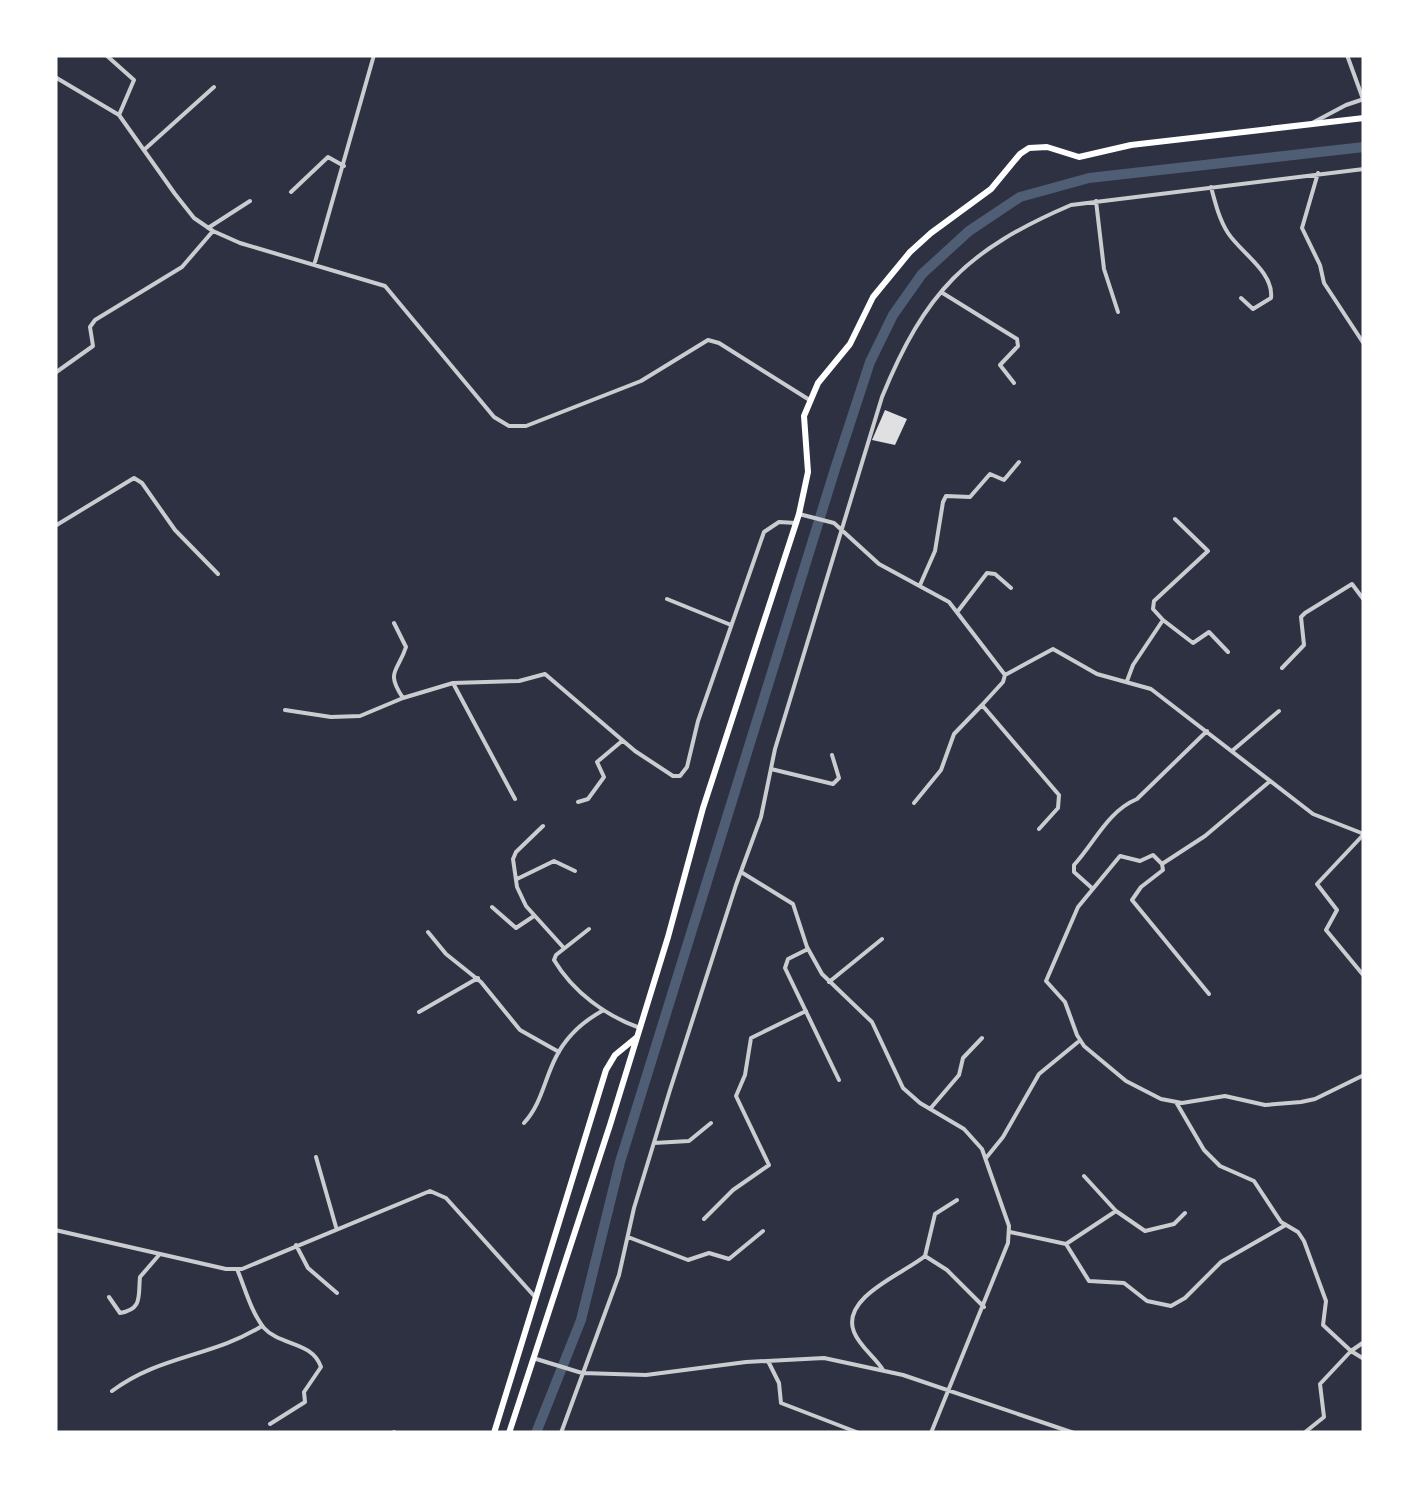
<svg xmlns="http://www.w3.org/2000/svg" width="1419" height="1488" font-family="Figtree,sans-serif">
<style>
.lines{fill:none;stroke-linecap:round;stroke-linejoin:round}
.canal{stroke:#4f5d75;stroke-width:10}
.building{fill:#e0e0e3}
.minor{stroke:#caccd0;stroke-width:4}
.trunk{stroke:#fff;stroke-width:6}
</style>
<rect width="100%" height="100%" fill="#2d3142"/>
<g class="lines">
<path class="canal" d="M536,1433l45,-113 39,-158 215,-693 35,-107 23,-47 29,-41 47,-43 51,-34 69,-19 275,-31"/>
</g>
<path class="building" d="M885,410l22,9 -12,26 -23,-5z"/>
<g class="lines">
<path class="minor" d="M106,55l28,25 -15,35
M1347,55l16,44
M55,77l64,38 56,79 19,24 19,13 27,12 145,43 109,131 15,9h17l115,-45 67,-41 11,3 89,56
M1314,122l32,-17 18,-6
M145,149l69,-62
M1318,173l-16,55 18,37 4,18 40,61
M1211,187c4,15 8,32 17,46 13,20 46,39 43,65l-18,11 -12,-11
M291,192l37,-35 16,9
M1096,201l8,68 14,43
M208,228l42,-27
M315,262l59,-207
M941,292l76,47 1,7 -18,19 14,18
M55,373l38,-27 -3,-19 5,-7 87,-53 31,-36
M799,514l35,9 45,41 70,38 56,73 48,-26 44,25 54,15 162,125 51,20
M55,526l79,-48 8,5 33,47 43,44
M920,585l15,-34 8,-49 3,-6 24,1 20,-23 14,6 15,-18
M667,599l64,26
M958,611l29,-38 8,1 16,14
M1163,620l30,23 16,-11 19,20
M394,623l12,24c-8,25 -21,24 -3,51
M1282,668l22,-23 -3,-28 4,-4 47,-29 12,16
M1005,675l-2,7 -21,23 77,90 -1,13 -19,21
M1127,681l6,-16 30,-45 -10,-11 1,-8 54,-50 -33,-32
M453,683l62,116
M285,710l46,7 29,-1 43,-18 50,-15 66,-2 26,-7 90,77 38,25h7l7,-9 11,-46 66,-189 15,-10 17,1
M1232,751l47,-40
M771,769l62,15 6,-6 -7,-23
M1269,782l-64,54 -43,28 -9,-9 -13,6 -20,-5 -42,51 -32,74 19,21 12,33 7,11 42,35 35,18 21,4 43,-7 40,9 36,-3 14,-3 49,-24
M578,802l10,-3 16,-22 -7,-15 25,-21
M914,803l27,-33 13,-36 28,-29
M543,826l-27,26 -3,7 4,28 9,19 37,41
M1364,834l-47,50 20,26 -11,20 38,46
M1162,864l1,6 -22,17 -9,13 77,94
M741,872l52,32 14,43 15,27 50,48 31,66 17,15 44,26 18,20 27,77 -1,17 -77,190
M517,879l37,-18 21,10
M1093,889l-19,-17v-7c21,-23 34,-54 63,-66l70,-68
M492,907l24,21 18,-12
M589,929l-33,26 -2,5c19,32 52,56 86,68
M428,932l18,22 35,28 39,48 39,22
M808,949l-20,10 -3,9 54,112
M829,982l53,-43
M419,1012l59,-34
M1176,1102l28,48 16,16 34,15 27,41 17,10 6,9 22,60 -3,24 28,26 -31,33 4,33 -20,16
M930,1109l29,-34 4,-17 19,-20
M524,1123c18,-20 20,-43 32,-66 10,-20 28,-36 46,-46
M654,1143l35,-2 22,-18
M316,1157l20,70
M986,1158l17,-21 36,-63 39,-32
M1084,1176l32,35
M704,1219l29,-29 36,-25 -33,-69 9,-21 6,-37 55,-27
M55,1230l171,39h16l188,-78 16,7 90,100
M1010,1232l56,12 23,37 35,2 23,18 24,5 14,-8 36,-36 63,-36
M628,1237l60,23 21,-7 20,6 34,-28
M1066,1244l50,-33 29,20 29,-7 11,-11
M296,1245l12,23 29,25
M925,1256l22,14 37,37
M237,1269c8,19 14,43 27,59 16,18 48,13 57,39l-17,25 1,10 -35,22
M109,1297l11,16c23,-4 18,-17 20,-36l19,-22
M1364,1342l-13,9 13,8
M533,1358l49,15 64,2 100,-13 78,-4 79,17 171,58
M768,1361l11,22 2,20 78,30
M883,1370c-8,-13 -23,-23 -29,-38 -14,-35 51,-59 71,-76l10,-42 22,-14
M112,1391c48,-36 100,-34 150,-65
M394,1432v1
M561,1433l58,-158 15,-67 36,-118 66,-205 25,-68 14,-68 107,-352c43,-105 84,-147 189,-192l293,-36"/>
<path class="trunk" d="M494,1433l112,-363 9,-15 22,-18
M509,1433l101,-308 58,-188 35,-129 96,-294 9,-42 -4,-56 14,-33 32,-39 23,-47 37,-45 21,-19 60,-44 29,-35 9,-6 18,-1 32,10 52,-12 233,-27"/>
</g>
<rect width="1419" height="1488" fill="none" stroke="#ffffff" stroke-width="115"/>
</svg>
